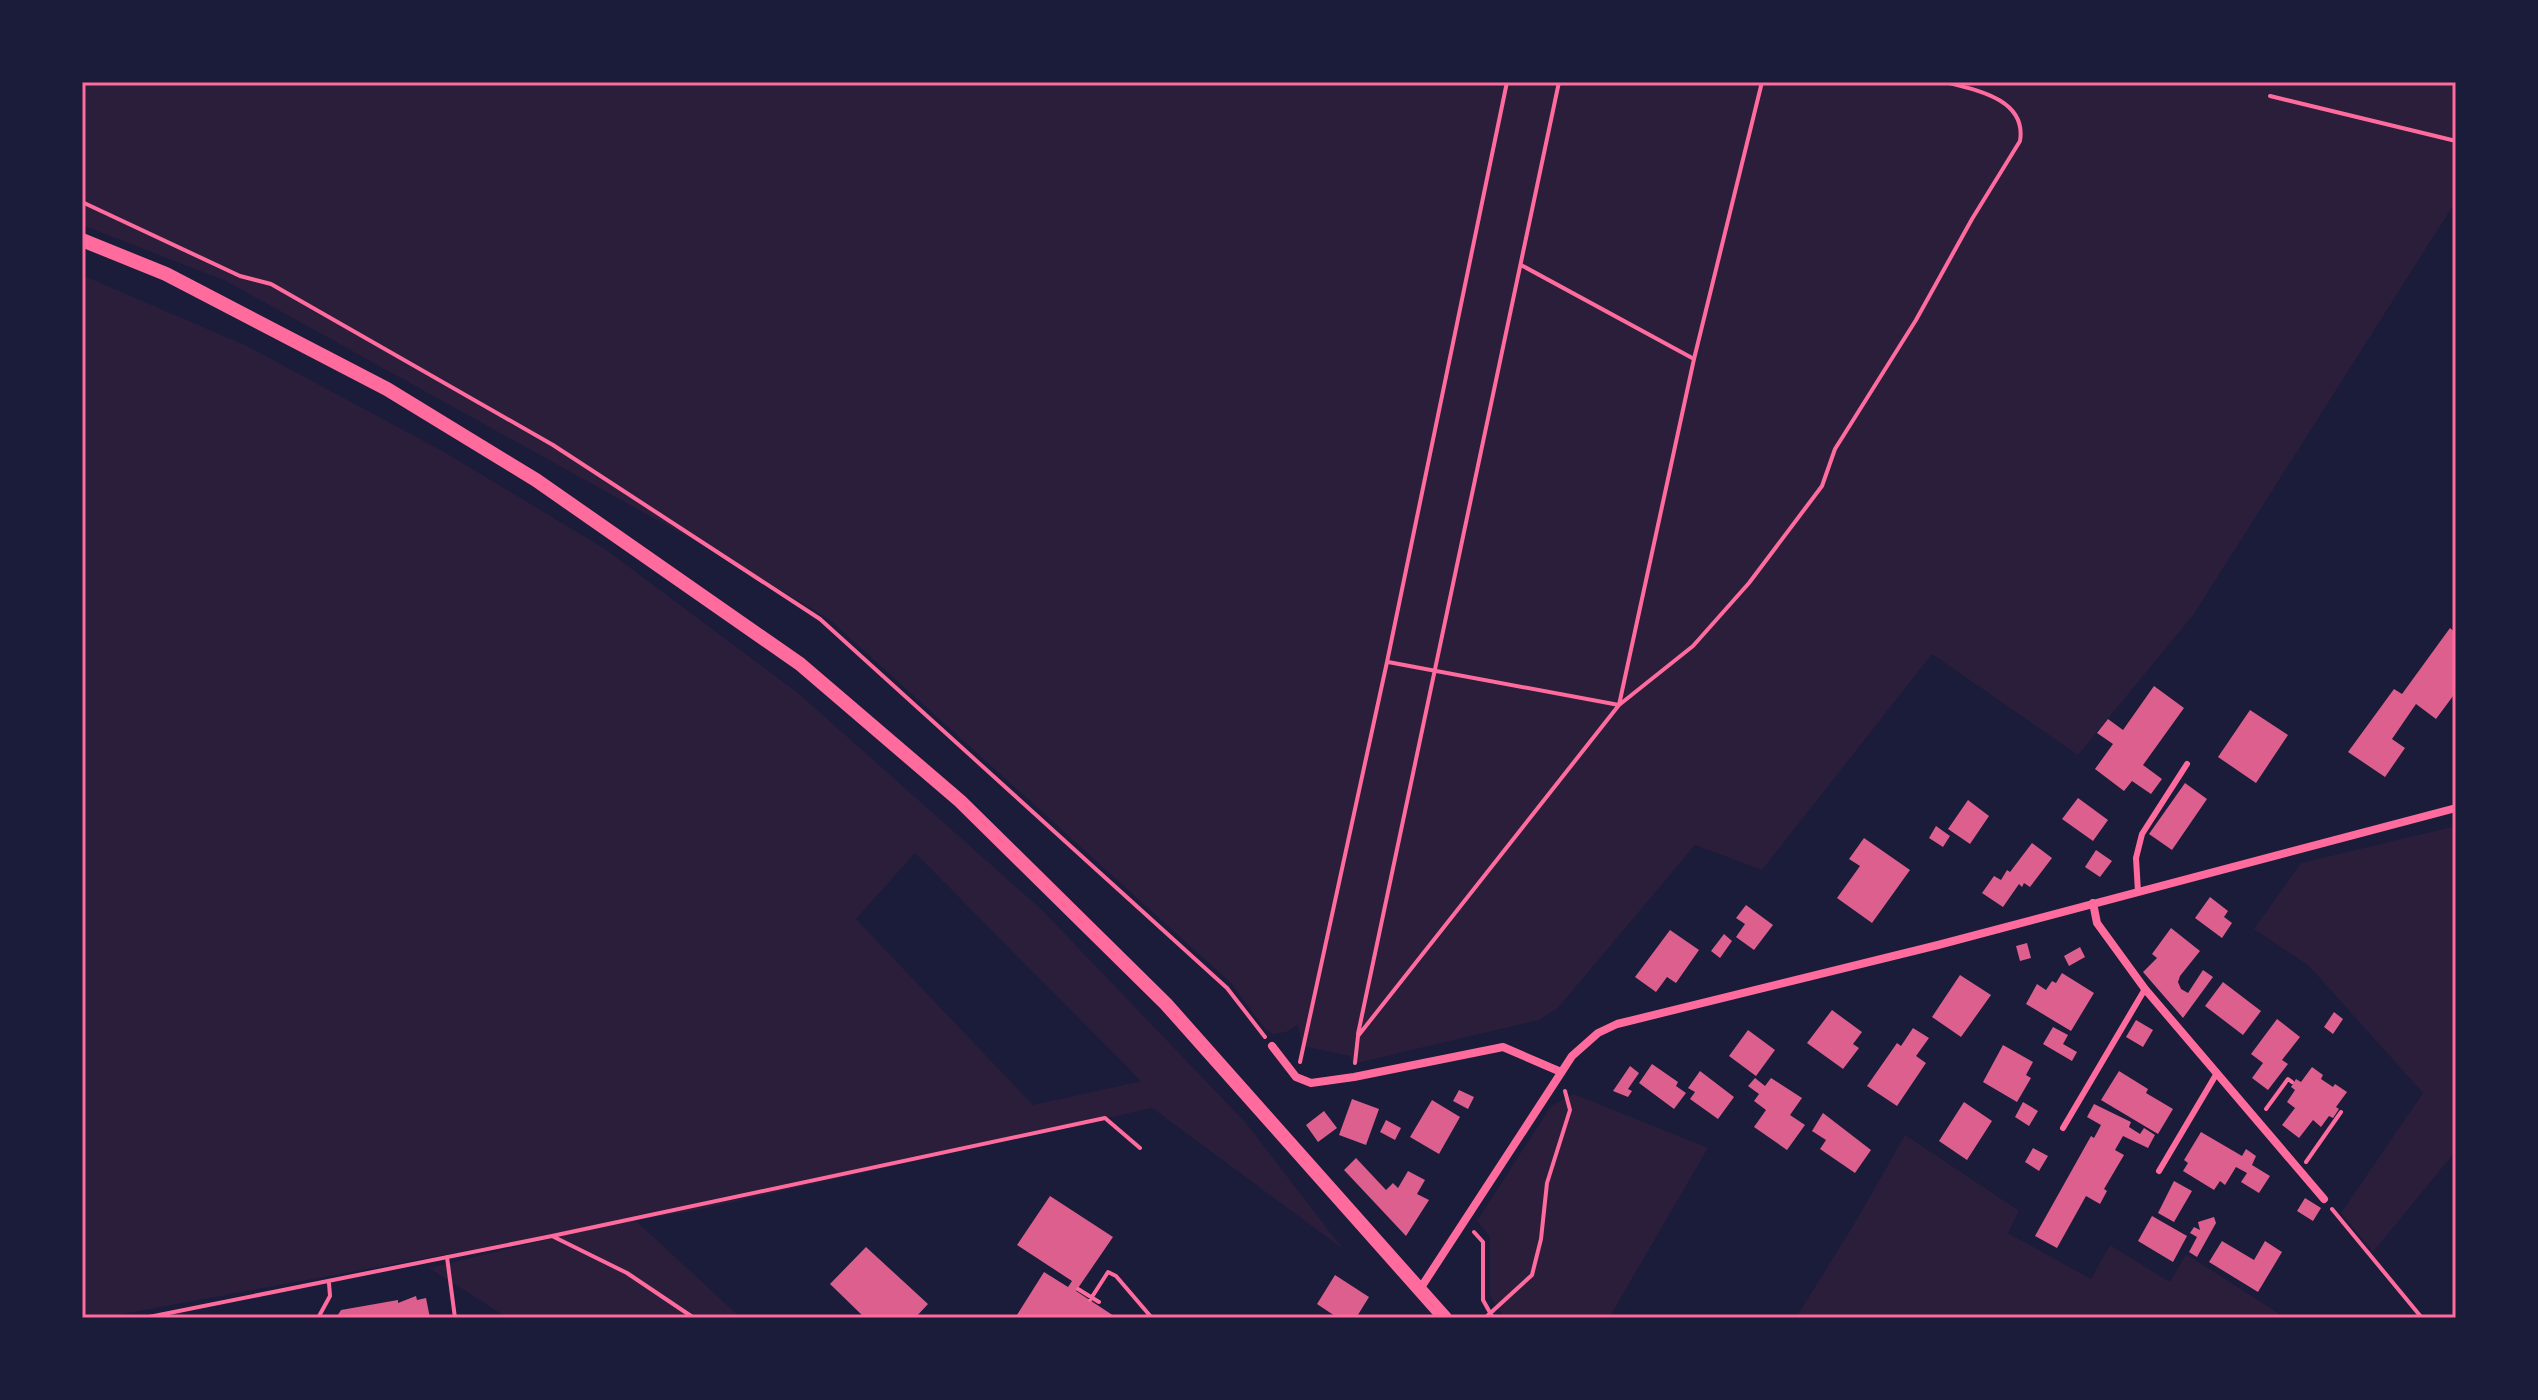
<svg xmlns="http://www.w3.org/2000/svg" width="2538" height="1400" font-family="'Nunito Sans',sans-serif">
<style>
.green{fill:#2a1e3b;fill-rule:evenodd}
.building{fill:#dd5f8e}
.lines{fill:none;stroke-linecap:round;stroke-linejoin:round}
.path{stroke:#ff6b9d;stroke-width:4}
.service{stroke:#ff6b9d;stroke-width:6}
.minor{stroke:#ff6b9d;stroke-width:8}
.tertiary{stroke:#ff6b9d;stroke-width:14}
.neatline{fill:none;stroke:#ff6b9d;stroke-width:3}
</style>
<rect width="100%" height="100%" fill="#1b1b3a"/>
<path class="green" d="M82,82h2374v119l-262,413 -116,141 -146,-101 -170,216 -67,-25 -137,163 -19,12 -186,44 -3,-8 -48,-10 -4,-21 -12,7 -13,2 -8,-5 -34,-46 -401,-363 -79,-48 -525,-291 -144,-56z
M82,275l165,71 199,107 159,96 193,144 244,217 204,213 97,126 -191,-141 -459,103 -58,9 106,98h-233l-79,-50 183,-44 -511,94h-19zM915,853l226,228h1l-109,24 -177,-186z
M2456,826v325l-83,101 -32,-39 82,-120 -114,-127 -55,-37 47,-66z
M1574,1094l134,54 -99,170h-105l-14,-22v-59l-13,-16 74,-115z
M1905,1135l114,76 -11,22 83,46 19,-34 60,37 16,-28 92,59 -3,5h-479l63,-102z"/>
<path class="building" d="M2450,628l6,5v59l-20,27 -20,-15 -24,35 13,9 -20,29 -37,-25 46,-63 8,5z
M2154,686l30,22 -41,57 19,14 -11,15 -19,-13 -8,10 -29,-22 18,-25 -16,-11 11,-14 15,11z
M2250,710l38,25 -32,48 -38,-26z
M2185,783l22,16 -35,51 -23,-16z
M2078,798l30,22 -15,21 -31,-22z
M1968,800l21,16 -19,28 -22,-15z
M1936,826l14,10 -7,11 -14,-9z
M1864,838l46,32 -38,53 -35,-25 23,-32 -11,-7z
M2032,843l20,15 -22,29 -6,-4 -2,4 -3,-3 -16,23 -21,-14 12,-17 7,4 6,-10 3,2z
M2096,850l16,11 -12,16 -15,-10z
M2210,897l18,14 -4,6 8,6 -10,15 -27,-20z
M1746,905l27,20 -19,25 -18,-13 9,-13 -9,-6z
M2171,928l29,23 -20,25 -2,6 3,7 7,4 15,-23 10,7 -30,41 -40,-46 14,-14 -5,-4z
M1670,930l29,20 -23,33 -9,-6 -11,15 -21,-15z
M1724,934l8,7 -12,17 -9,-7z
M2027,943l4,15 -11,3 -4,-15z
M2080,947l5,10 -16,9 -5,-10z
M2062,973l32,20 -23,38 -45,-27 11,-20 9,6 6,-9 4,2z
M1960,975l31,20 -30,42 -29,-20z
M2223,982l38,29 -18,24 -38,-29z
M1832,1010l30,22 -9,12 6,4 -16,21 -36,-26z
M2334,1012l9,7 -10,15 -9,-7z
M2277,1019l23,18 -18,23 6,4 -20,26 -16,-12 11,-15 -12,-9z
M2136,1020l17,10 -10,17 -17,-10z
M2053,1027l15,8 -5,9 14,8 -5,9 -29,-17z
M1913,1028l16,10 -13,18 10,7 -29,43 -30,-20 30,-43 4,3z
M1748,1030l27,20 -19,26 -27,-20z
M2003,1045l30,17 -7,13 5,3 -14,24 -34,-20z
M1652,1064l26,18 -2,4 10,7 -12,16 -35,-26z
M1630,1066l9,7 -11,16 4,2 -4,6 -15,-6z
M2312,1067l11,8 -2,4 12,8 2,-3 12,8 -11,15 3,2 -6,9 -4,-2 -8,11 -8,-7 -14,18 -17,-13 13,-17 -8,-6 8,-12 -4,-3 5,-8 5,3z
M1700,1071l34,26 -16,22 -28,-20 5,-7 -7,-4z
M2119,1071l29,18 -2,4 27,16 -15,25 -57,-34z
M1755,1078l10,8 6,-8 31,20 -12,17 15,10 -18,25 -33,-23 12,-17 -12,-9 5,-7 -11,-8z
M1459,1090l15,7 -6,12 -15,-8z
M1352,1099l27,10 -13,36 -27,-10z
M1432,1100l28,17 -21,37 -29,-17z
M1964,1102l28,19 -25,39 -28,-19z
M2023,1102l15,9 -9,15 -14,-9z
M2094,1104l37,18 -2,5 11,7 4,-6 11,7 -7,13 -25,-12 -8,14 9,5 -20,34 3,2 -7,13 -14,-8 -29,52 -22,-12 56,-100 3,2 7,-13 -14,-8z
M1324,1111l13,17 -19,14 -12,-17z
M1823,1113l48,37 -16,23 -35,-24 6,-9 -14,-9z
M1386,1120l15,8 -6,12 -15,-8z
M2201,1132l41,24 4,-7 10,7 -4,9 18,11 -11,17 -18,-11 6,-9 -11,-6 -11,18 -5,-4 -6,9 -31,-19 5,-8 -4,-3z
M2033,1148l15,8 -9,15 -14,-9z
M1356,1158l30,32 7,-7 5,5 10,-17 17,9 -8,14 12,6 -23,36 -62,-66z
M2174,1181l18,10 -18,31 -16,-9z
M1050,1196l63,41 -37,54 41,27h-102l29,-46 24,15 4,-6 -55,-36z
M2305,1198l16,10 -8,13 -16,-10z
M2152,1216l35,20 -14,26 -35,-21z
M2214,1217l2,6 -19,34 -8,-5 8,-15 -7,-4 4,-6 6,3 -2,-8z
M2222,1241l32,19 11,-19 17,11 -24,40 -49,-30z
M866,1247l62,57 -13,14h-50l-35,-34z
M1335,1275l34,22 -13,21h-18l-21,-14z
M416,1296l1,4 9,-2 4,20h-94l5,-8 57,-10v3z"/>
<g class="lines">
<path class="path" d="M2270,96l186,45
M82,202l158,74 31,8 282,161 267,174 407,369 38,49
M1521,265l173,94 68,-277
M1388,662l231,43 75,-346
M1358,1034l201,-952
M1300,1062l87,-400 120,-580
M1355,1063l3,-27 261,-331 74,-59 56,-63 73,-97 13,-37 81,-129 56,-101 48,-78c7,-42 -44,-51 -75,-59
M2266,1109l22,-30 4,3
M2306,1162l35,-50
M2332,1209l90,109
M1474,1232l9,10v58l10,18
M552,1236l553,-118 35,30
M447,1257l8,61
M1078,1289l21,13
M1090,1300l18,-28 8,4 36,42
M144,1318l408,-82 75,37 67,45
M318,1318l12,-22 -1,-13
M1485,1318l47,-43 9,-36 6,-56 23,-73 -5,-19"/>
<path class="service" d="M2138,892l-2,-34 6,-24 45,-70
M2063,1128l82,-139
M2159,1171l58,-98"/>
<path class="minor" d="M2093,903l4,20 48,66 179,210
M1272,1046l24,31 15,6 43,-6 149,-30 58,25
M1420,1289l152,-233 26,-23 19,-9 321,-79 518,-137"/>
<path class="tertiary" d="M82,240l84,34 221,115 149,91 264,184 160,137 206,203 279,314"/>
</g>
<rect width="2538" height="1400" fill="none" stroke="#1b1b3a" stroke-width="168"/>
<rect x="84" y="84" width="2370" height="1232" class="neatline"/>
</svg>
